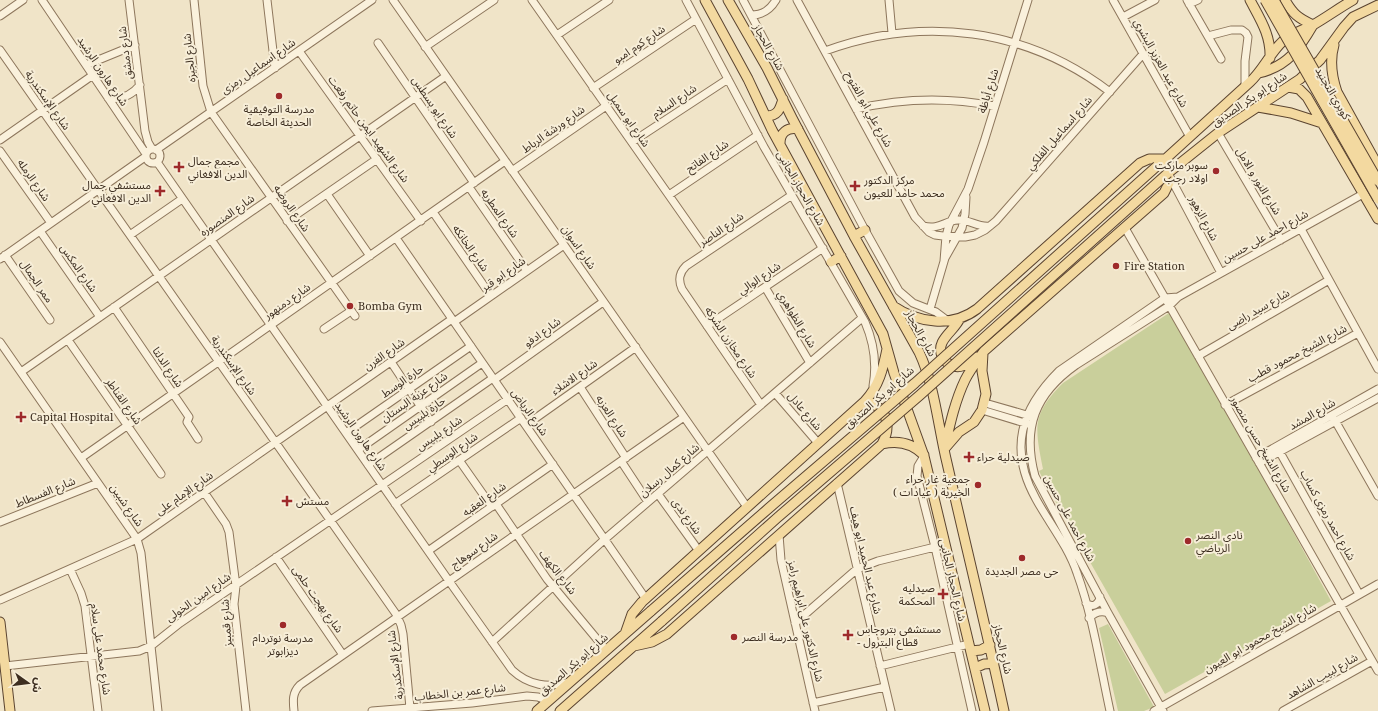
<svg xmlns="http://www.w3.org/2000/svg" width="1378" height="711" font-family="'Noto Serif','Noto Sans Arabic',serif">
<style>
.green{fill:#c9cf9b}
.lines{fill:none;stroke-linecap:round;stroke-linejoin:round}
.minor-casing{stroke:#8d765c;stroke-width:9}
.major-casing{stroke:#5b4430;stroke-width:11}
.minor{stroke:#faf1dc;stroke-width:7}
.major{stroke:#f3d9a0;stroke-width:9}
.major-bridge-casing{stroke:#5b4430;stroke-width:11;stroke-linecap:butt}
.major-bridge{stroke:#f3d9a0;stroke-width:9}
.poi-dot{fill:#9e2a2b;stroke:#f7eed8;stroke-width:1.5}
.labels{text-anchor:middle;stroke-width:4;stroke-linejoin:round;paint-order:stroke}
.street-label{font-size:11px;fill:#3d2e20;stroke:#f7eed8}
.poi-label{font-size:11px;fill:#3d2e20;stroke:#f7eed8;text-anchor:start}
</style>
<rect width="100%" height="100%" fill="#f0e4c8"/>
<path class="green" d="M1172,311l159,290 -166,93 -121,-213 -5,-10 4,-2c-8,-41 -12,-54 20,-86z
M1108,624l46,83 -10,4h-26l-19,-83z"/>
<g class="lines">
<defs>
<path id="minor" d="M42,0l104,154
M129,0l16,131 3,11 4,7
M194,0l9,86 8,26 144,204
M267,0l8,68
M393,0l354,507
M532,0l176,251
M686,0l78,147 101,175c9,21 12,42 8,64
M743,0l122,230 34,61 14,12 23,9 12,9
M797,0l118,217 14,15 6,3 8,1 22,1 10,-2 10,-5 11,-9 147,-167
M889,0l3,33
M1113,0l77,137
M1187,0l34,59
M1189,4l9,-4
M751,15c12,0 19,-5 25,-15
M0,16l23,-16
M1123,17l32,-17
M557,35l52,-35
M1208,36l23,-6h11l4,3 2,4 -3,24v26
M378,43l96,140
M425,47l69,-47
M0,50l396,564 5,11 2,9 7,74
M299,51l122,170
M825,51c98,-36 201,-23 285,41
M86,65l49,-20
M593,88l103,-69
M108,98c13,2 24,-3 32,-13
M856,109c46,-11 92,-12 138,-3
M1218,133l63,107
M0,140l93,-65
M632,142l96,-63
M146 156a7 7 0 1 1 14 0a7 7 0 1 1-14 0Z
M156,150l216,-150
M0,151l51,72
M157,162l292,419 63,89c16,15 37,19 57,12
M512,171l94,-65
M1169,175l52,98
M469,187l58,84
M327,194l43,62
M669,195l89,-60
M433,212l58,84
M287,221l90,-62
M923,226c17,4 21,-5 35,-6 11,-1 20,8 32,6
M1125,228l253,443
M1301,229l77,140
M40,231l60,86
M130,235l52,-36
M396,238l250,361
M5,255l45,65
M0,259l145,-102
M944,261l2,-25 3,-11 19,-36 16,-47 44,-142
M765,287l45,76
M114,307l75,110 -2,5 11,17
M930,309l15,-51 17,-30 3,-14 1,-17
M454,322l110,-77
M707,326l116,-78
M324,329l27,-18
M68,340l93,134
M0,342l137,197 4,14 17,158
M1198,356l131,-76
M391,362l40,60
M21,372l425,-296
M494,380l109,-78
M580,387l46,71
M775,393l43,50
M985,403l45,13
M761,405l-79,-116c-4,-9 -3,-16 4,-23l106,-71
M1225,405l133,-72
M982,410l46,14
M1333,417l45,79
M526,425l110,-78
M346,433l125,-87
M1277,447l82,147
M358,450l124,-87
M924,456l-6,10 -1,10 18,71 37,164
M81,458l424,-297
M1256,458l122,-69
M459,460l33,47
M621,461l27,41
M1259,463l119,-65
M368,465l125,-87
M837,483l54,228
M204,492l22,32 3,8 7,54 -2,18 12,107
M658,494l41,57
M395,504l126,-86
M496,504l51,75 59,71
M0,522l98,-39
M779,535l2,25 34,151
M428,551l125,-87
M276,557l67,98
M70,569l11,24 4,13 13,105
M0,600l137,-61 315,-220
M1086,603c6,5 13,2 14,-6
M1089,618c6,-6 12,-8 19,-5
M795,623l62,-54 21,-8 57,-14
M492,642l113,-103 257,-221
M5,666l134,-15 12,-5 29,-23 328,-224
M880,666l89,-22
M813,703l72,-16
M294,711c-1,-10 -2,-18 6,-26l384,-268
M372,711l100,-8 55,-7 11,1 10,4
M1110,711c-10,-46 -17,-94 -33,-138 -9,-27 -28,-50 -41,-74 -28,-50 -15,-90 23,-128l106,-73 13,-1
M1154,711l224,-127
M1163,711l-55,-98 -73,-137c-13,-48 0,-82 41,-111l93,-59 9,-9 185,-103
M1283,711l89,-50"/>
<path id="major" d="M705,0l43,79 24,51 111,204 11,39 30,83 61,255
M728,0l39,68 25,50 62,118 65,116c16,34 19,74 28,111 19,83 39,165 57,248
M1250,0c10,19 21,35 20,58
M1285,0c8,14 13,18 28,25
M1334,45c-5,17 -2,32 3,47l41,74
M1259,73c29,-7 40,-24 54,-48
M1288,87l11,2 8,8 71,122
M1258,107l33,6 31,10
M766,116c12,0 14,-7 17,-17
M780,143c0,-10 7,-16 18,-14
M1161,163l89,-81c13,-12 20,-29 33,-41 9,-8 20,-11 30,-16 14,-8 26,-17 40,-25
M854,236l11,-6
M831,262l10,-6
M893,306c25,17 59,22 84,3l163,-146 9,-4h16
M960,318c-5,13 -25,22 -18,38 1,4 5,7 9,9 10,5 17,-2 25,-8
M865,401c22,5 27,25 17,43
M945,446c5,-22 10,-45 20,-66 5,-10 12,-19 19,-29l180,-158 5,-10 -1,-10 50,-40 82,-54 20,-19 24,-33 9,-10 25,-12
M946,447l13,-15 15,-10 8,-12 4,-16 -4,-23 1,-18
M0,622l10,89
M625,634l7,-20 10,-12 223,-201c14,-15 18,-32 22,-52
M634,646l18,-4 15,-8 215,-190c16,-4 30,-1 42,11
M971,651l10,-1 9,-5
M975,668l9,-4 10,-1
M537,711l114,-100
M560,711l102,-90"/>
</defs>
<use href="#minor" class="minor-casing"/>
<use href="#major" class="major-casing"/>
<use href="#minor" class="minor"/>
<use href="#major" class="major"/>
<defs>
<path id="major-bridge" d="M1265,0l113,199
M1274,0l104,181
M651,611l118,-103 146,-125 242,-217
M662,621l115,-103 143,-123 248,-222"/>
</defs>
<use href="#major-bridge" class="major-bridge-casing"/>
<use href="#major-bridge" class="major-bridge"/>
</g>
<g class="poi-dot">
<circle cx="279" cy="96" r="4"/>
<path d="M177 161h4v4h4v4h-4v4h-4v-4h-4v-4h4z"/>
<circle cx="1216" cy="171" r="4"/>
<path d="M853 180h4v4h4v4h-4v4h-4v-4h-4v-4h4z"/>
<path d="M158 185h4v4h4v4h-4v4h-4v-4h-4v-4h4z"/>
<circle cx="1116" cy="266" r="4"/>
<circle cx="350" cy="306" r="4"/>
<path d="M19 411h4v4h4v4h-4v4h-4v-4h-4v-4h4z"/>
<path d="M967 451h4v4h4v4h-4v4h-4v-4h-4v-4h4z"/>
<circle cx="978" cy="485" r="4"/>
<path d="M285 495h4v4h4v4h-4v4h-4v-4h-4v-4h4z"/>
<circle cx="1188" cy="541" r="4"/>
<circle cx="1022" cy="558" r="4"/>
<path d="M941 588h4v4h4v4h-4v4h-4v-4h-4v-4h4z"/>
<circle cx="283" cy="625" r="4"/>
<path d="M846 629h4v4h4v4h-4v4h-4v-4h-4v-4h4z"/>
<circle cx="734" cy="637" r="4"/>
</g>
<g class="labels">
<g class="street-label">
<text transform="translate(639 44) rotate(-34)" y="4">شارع كوم امبو</text>
<text transform="translate(769 47) rotate(61)" y="4">شارع الحجاز</text>
<text transform="translate(125 53) rotate(-97)" y="4">شارع دمشق</text>
<text transform="translate(189 58) rotate(-96)" y="4">شارع الجيزه</text>
<text transform="translate(1161 63) rotate(61)" y="4">شارع عبد العزيز البشري</text>
<text transform="translate(258 66) rotate(-35)" y="4">شارع اسماعيل رمزى</text>
<text transform="translate(103 71) rotate(56)" y="4">شارع هارون الرشيد</text>
<text transform="translate(988 91) rotate(-73)" y="4">شارع أباظة</text>
<text transform="translate(1333 93) rotate(60)" y="4">كوبري التجنيد</text>
<text transform="translate(1249 99) rotate(-34)" y="4">شارع ابو بكر الصديق</text>
<text transform="translate(48 100) rotate(55)" y="4">شارع الإسكندرية</text>
<text transform="translate(674 101) rotate(-34)" y="4">شارع السلام</text>
<text transform="translate(435 107) rotate(56)" y="4">شارع ابو بسطس</text>
<text transform="translate(869 109) rotate(61)" y="4">شارع علي ابو الفتوح</text>
<text transform="translate(629 119) rotate(55)" y="4">شارع ابو سمبل</text>
<text transform="translate(369 129) rotate(54)" y="4">شارع الشهيد ايمن حاتم رفعت</text>
<text transform="translate(553 129) rotate(-35)" y="4">شارع ورشة الرباط</text>
<text transform="translate(1059 133) rotate(-49)" y="4">شارع اسماعيل الفلكي</text>
<text transform="translate(707 156) rotate(-34)" y="4">شارع الفاتح</text>
<text transform="translate(34 180) rotate(55)" y="4">شارع الرمله</text>
<text transform="translate(1259 181) rotate(59)" y="4">شارع النور و الامل</text>
<text transform="translate(801 188) rotate(60)" y="4">شارع الحجاز الجانبى</text>
<text transform="translate(292 208) rotate(55)" y="4">شارع الروضه</text>
<text transform="translate(500 213) rotate(55)" y="4">شارع المطريه</text>
<text transform="translate(227 215) rotate(-35)" y="4">شارع المنصوره</text>
<text transform="translate(1204 218) rotate(62)" y="4">شارع الزهور</text>
<text transform="translate(721 229) rotate(-34)" y="4">شارع الناصر</text>
<text transform="translate(1265 236) rotate(-29)" y="4">شارع احمد على حسين</text>
<text transform="translate(579 247) rotate(55)" y="4">شارع اسوان</text>
<text transform="translate(471 248) rotate(55)" y="4">شارع الخانكه</text>
<text transform="translate(79 268) rotate(55)" y="4">شارع المكس</text>
<text transform="translate(503 274) rotate(-35)" y="4">شارع ابو قير</text>
<text transform="translate(759 278) rotate(-34)" y="4">شارع الوالي</text>
<text transform="translate(37 281) rotate(56)" y="4">ممر الجمال</text>
<text transform="translate(287 301) rotate(-35)" y="4">شارع دمنهور</text>
<text transform="translate(1258 309) rotate(-30)" y="4">شارع سيد راضى</text>
<text transform="translate(797 319) rotate(59)" y="4">شارع الظواهري</text>
<text transform="translate(542 332) rotate(-36)" y="4">شارع ادفو</text>
<text transform="translate(921 333) rotate(61)" y="4">شارع الحجاز</text>
<text transform="translate(731 342) rotate(56)" y="4">شارع مخازن الشركه</text>
<text transform="translate(1297 353) rotate(-28)" y="4">شارع الشيخ محمود قطب</text>
<text transform="translate(384 354) rotate(-35)" y="4">شارع الفرن</text>
<text transform="translate(234 365) rotate(55)" y="4">شارع الإسكندرية</text>
<text transform="translate(168 367) rotate(56)" y="4">شارع الدلتا</text>
<text transform="translate(574 377) rotate(-35)" y="4">شارع الاشلاء</text>
<text transform="translate(402 381) rotate(-35)" y="4">حارة الوسط</text>
<text transform="translate(414 397) rotate(-35)" y="4">شارع عزبة البستان</text>
<text transform="translate(879 397) rotate(-41)" y="4">شارع ابو بكر الصديق</text>
<text transform="translate(124 401) rotate(55)" y="4">شارع القناطر</text>
<text transform="translate(805 411) rotate(50)" y="4">شارع عادل</text>
<text transform="translate(530 412) rotate(55)" y="4">شارع الرياض</text>
<text transform="translate(424 413) rotate(-35)" y="4">حارة بلبيس</text>
<text transform="translate(1312 414) rotate(-30)" y="4">شارع المشد</text>
<text transform="translate(612 416) rotate(57)" y="4">شارع العزبه</text>
<text transform="translate(439 433) rotate(-34)" y="4">شارع بلبيس</text>
<text transform="translate(361 436) rotate(55)" y="4">شارع هارون الرشيد</text>
<text transform="translate(1261 444) rotate(60)" y="4">شارع الشيخ حسن منصور</text>
<text transform="translate(452 452) rotate(-35)" y="4">شارع الوسطي</text>
<text transform="translate(669 470) rotate(-41)" y="4">شارع كمال رسلان</text>
<text transform="translate(45 492) rotate(-22)" y="4">شارع الفسطاط</text>
<text transform="translate(184 493) rotate(-35)" y="4">شارع الإمام على</text>
<text transform="translate(484 499) rotate(-35)" y="4">شارع العقبه</text>
<text transform="translate(127 505) rotate(55)" y="4">شارع شبين</text>
<text transform="translate(1328 515) rotate(61)" y="4">شارع احمد رمزى كساب</text>
<text transform="translate(687 516) rotate(54)" y="4">شارع ندى</text>
<text transform="translate(1070 518) rotate(62)" y="4">شارع احمد على حسين</text>
<text transform="translate(474 550) rotate(-35)" y="4">شارع سوهاج</text>
<text transform="translate(866 560) rotate(77)" y="4">شارع عبد الحميد ابو هيف</text>
<text transform="translate(558 572) rotate(52)" y="4">شارع الكهف</text>
<text transform="translate(953 580) rotate(77)" y="4">شارع الحجاز الجانبى</text>
<text transform="translate(198 597) rotate(-35)" y="4">شارع امين الخولى</text>
<text transform="translate(318 599) rotate(55)" y="4">شارع بهجت حلمى</text>
<text transform="translate(806 621) rotate(77)" y="4">شارع الدكتور على ابراهيم رامز</text>
<text transform="translate(226 623) rotate(-94)" y="4">شارع قمبيز</text>
<text transform="translate(1260 638) rotate(-30)" y="4">شارع الشيخ محمود ابو العيون</text>
<text transform="translate(101 649) rotate(82)" y="4">شارع محمد على سلام</text>
<text transform="translate(1003 649) rotate(77)" y="4">شارع الحجاز</text>
<text transform="translate(573 664) rotate(-41)" y="4">شارع ابو بكر الصديق</text>
<text transform="translate(395 665) rotate(-97)" y="4">شارع الإسكندرية</text>
<text transform="translate(1322 676) rotate(-30)" y="4">شارع لبيب الشاهد</text>
<text transform="translate(460 692) rotate(-6)" y="4">شارع عمر بن الخطاب</text>
</g>
<g class="poi-label">
<text x="279" y="113" text-anchor="middle">مدرسة التوفيقية<tspan x="279" dy="13">الحديثة الخاصة</tspan></text>
<text x="188" y="165">مجمع جمال<tspan x="188" dy="13">الدين الافغاني</tspan></text>
<text x="1208" y="169" text-anchor="end">سوبر ماركت<tspan x="1208" dy="13">اولاد رجب</tspan></text>
<text x="864" y="184">مركز الدكتور<tspan x="864" dy="13">محمد حامد للعيون</tspan></text>
<text x="151" y="189" text-anchor="end">مستشفي جمال<tspan x="151" dy="13">الدين الافغاني</tspan></text>
<text x="1124" y="270">Fire Station</text>
<text x="358" y="310">Bomba Gym</text>
<text x="30" y="421">Capital Hospital</text>
<text x="977" y="461">صيدلية حراء</text>
<text x="970" y="483" text-anchor="end">جمعية غار حراء<tspan x="970" dy="13">الخيرية ( عيادات )</tspan></text>
<text x="296" y="505">مستش</text>
<text x="1196" y="539">نادي النصر<tspan x="1196" dy="13">الرياضي</tspan></text>
<text x="1022" y="575" text-anchor="middle">حى مصر الجديدة</text>
<text x="935" y="592" text-anchor="end">صيدليه<tspan x="935" dy="13">المحكمة</tspan></text>
<text x="857" y="633">مستشفي بتروجاس<tspan x="857" dy="13">- قطاع البترول</tspan></text>
<text x="742" y="641">مدرسة النصر</text>
<text x="283" y="642" text-anchor="middle">مدرسة نوتردام<tspan x="283" dy="13">ديزابوتر</tspan></text>
</g>
</g>
<g transform="translate(28 683) rotate(104)" stroke="#f7eed8" stroke-width="3" paint-order="stroke">
<path d="M0-3L7 15L0 10L-7 15Z" fill="#3d2e20"/>
<text y="-6" font-size="11" font-weight="bold" text-anchor="middle" fill="#3d2e20">ش</text>
</g>
</svg>
